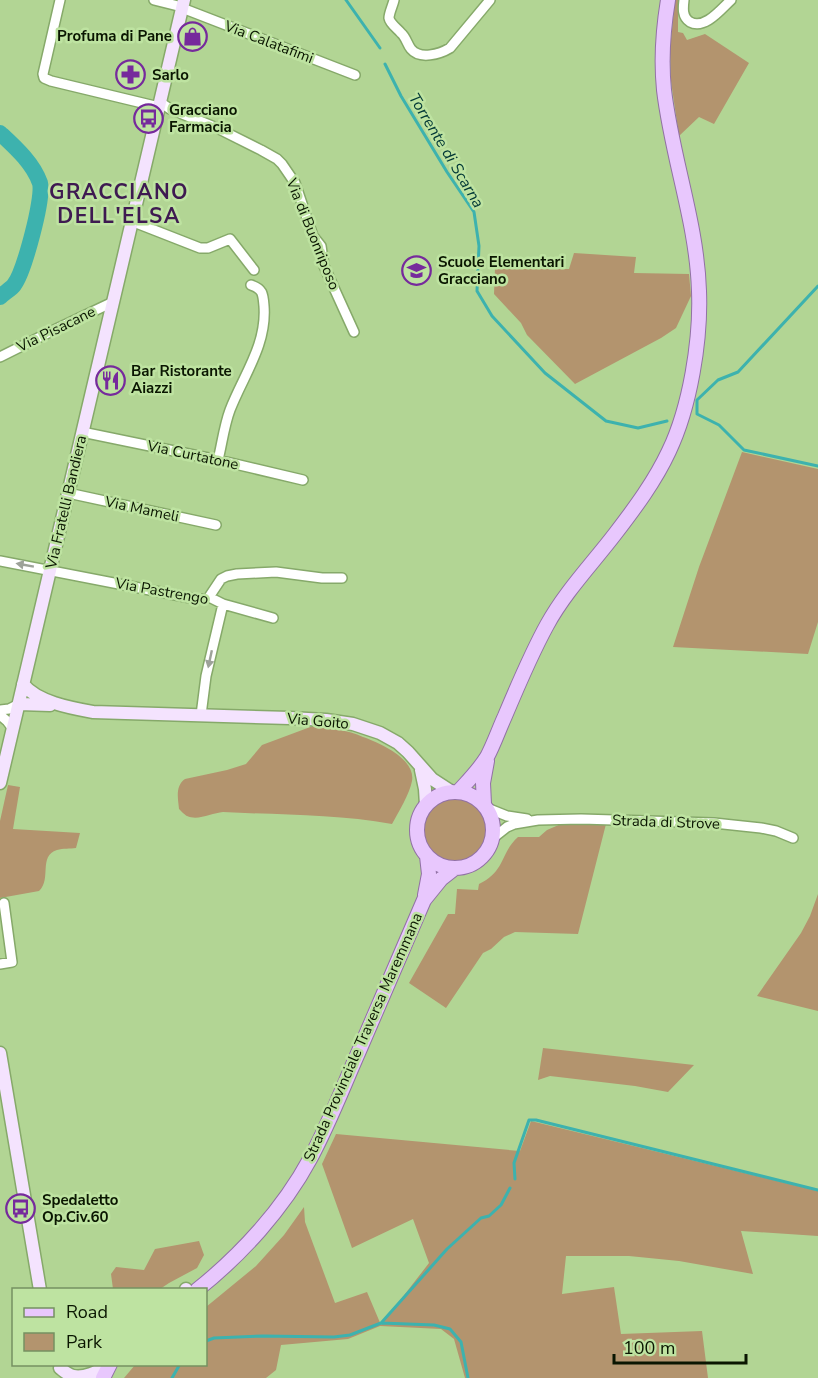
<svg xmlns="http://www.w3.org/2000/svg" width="818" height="1378" font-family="'Nunito Sans',sans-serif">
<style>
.green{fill:#b3946e}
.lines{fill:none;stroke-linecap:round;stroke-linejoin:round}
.stream{stroke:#3db2ae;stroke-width:3}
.river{stroke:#3db2ae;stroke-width:16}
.street-casing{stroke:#86a96a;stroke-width:12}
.secondary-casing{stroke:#86a96a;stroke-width:15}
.primary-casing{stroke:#9171a4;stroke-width:16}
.street{stroke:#fff;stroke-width:9}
.secondary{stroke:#f4e3fe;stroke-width:12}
.primary{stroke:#e8c7fd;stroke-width:14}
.oneway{fill:#9da299}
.labels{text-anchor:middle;stroke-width:5;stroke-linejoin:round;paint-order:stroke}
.poi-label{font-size:15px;font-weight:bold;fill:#0a1601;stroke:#bee3a1;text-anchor:start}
.street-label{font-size:15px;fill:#0a1601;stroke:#bee3a1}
.water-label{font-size:16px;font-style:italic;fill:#003735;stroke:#bee3a1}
.district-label{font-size:21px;font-weight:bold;letter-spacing:1.5px;fill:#3e1a51;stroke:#bee3a1}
</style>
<rect width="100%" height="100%" fill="#b2d594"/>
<path class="green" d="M675,0h3v32l5,1 4,7 18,-6 44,29 -35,61 -15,-7 -20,19 -8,-55 -1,-32z
M574,253l62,4 -2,16 55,1 2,22 -15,32 -15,10 -86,46 -48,-49 -6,-12 -27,-29 1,-26 74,1z
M742,452l76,17v153l-10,32 -135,-7 26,-80z
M313,726c16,2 35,4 50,11 17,6 53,22 49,44 -2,12 -14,32 -20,43 -55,-10 -112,-9 -169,-12 -11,1 -25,9 -36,4 -1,0 -7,-6 -8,-7 -1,-11 -4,-23 6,-30l42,-9 19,-6 16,-19z
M8,785l12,2 -7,42 67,4 -4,15c-6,1 -13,0 -19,2 -19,6 -5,29 -18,41l-39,7v-77z
M424 830a32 32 0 1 1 64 0a32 32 0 1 1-64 0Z
M561,824h45l-28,110 -63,-2 -11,5 -13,12 -8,4 -37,55 -37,-25 39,-69h7l2,-25 21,1 1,-6c27,-13 21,-31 39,-47h21l8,-7z
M818,894v117l-61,-15 44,-63 9,-17z
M543,1048l151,17 -26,27 -33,-6 -85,-10 -12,4z
M531,1121l287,70v45l-77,-5 12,43 -74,-13 -50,-5h-63l-4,38 52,-7 7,47 81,-3 6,47h-243l-11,-39 -13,-10 -61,-3 -32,13 -67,6 -5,25 -10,8h-142l11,-13 71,-1v-57l50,-41 28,-31 20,-28 1,15 30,81 32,-11 14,33 48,-62 -16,-44 -61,29 -30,-84 14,-30 184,17z
M199,1241l5,14 -7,13 -28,15 -9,6h-47l-2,-15 5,-7 28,3 11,-21z"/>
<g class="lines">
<path class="stream" d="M346,0l34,48
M385,64l16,32 46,76 27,40 5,34 -2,45 15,25 53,57 61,48 32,7 29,-7
M818,286l-80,86 -20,8 -21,20v14l22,11 25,25 74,16
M515,1179l-1,-16 15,-43h7l282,70
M382,1322l65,-73 34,-31 8,-2 12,-11 9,-17
M206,1341l8,-3 49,-2 71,1 16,-2 31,-12 53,2 16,4 11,13 7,36
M172,1378l8,-14"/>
<path class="river" d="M0,133c15,14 33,30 40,50 4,15 -16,89 -26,102 -3,4 -10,8 -14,12"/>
<defs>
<path id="street" d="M60,0l-17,74 1,4 7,3 108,26
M154,0l28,7
M394,0c-1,5 -5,13 -5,18 1,6 9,11 12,15 5,4 6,11 10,16 9,11 29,5 39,-1l40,-48
M684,0c-1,8 -2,17 6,22 15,8 31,-13 41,-22
M182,8l173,67
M160,102l10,7 47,19 44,22 16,9 5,5 13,19 18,53 8,10 3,20 30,66
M131,221l69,27h8l22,-9 24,31
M0,357l56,-28 57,-27
M82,432l136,28 85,20
M218,460c4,-16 6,-34 12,-50 13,-34 37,-65 34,-104 -1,-12 -1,-17 -13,-21
M68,493l148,32
M0,561l196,38h8l5,-2 14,7 50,14
M209,597l12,-18 6,-3 10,-2 39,-2 46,6h20
M0,710l9,-1 10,-5
M0,715l7,6 6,8
M201,715l5,-39 17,-72
M487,808l20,8 20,3
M493,838l14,-11 7,-3 24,-4 43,-1 133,4 47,5 15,3 17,7
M0,964l12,-2 -8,-59"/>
<path id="secondary" d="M23,684c14,18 48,24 70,28l197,6 36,2 27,4 27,9 18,10 10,9 24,27 20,13
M19,704l31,1
M421,770l4,19 1,16
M0,783l184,-783
M0,1053l40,237
M186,1290v-1
M60,1368c4,3 8,7 13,8 10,2 26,-3 32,-12"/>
<path id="primary" d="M417 830a38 38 0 1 1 76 0a38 38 0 1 1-76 0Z
M458,792c10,-11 21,-22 29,-35 7,-13 12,-28 18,-41 13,-31 26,-62 42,-91 18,-33 45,-61 68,-91 20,-26 40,-53 54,-83 21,-44 32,-111 30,-160 -2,-68 -27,-133 -35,-201 -3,-30 -1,-60 4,-90
M484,804l-1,-21 4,-22
M425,895l4,-21 -2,-18
M197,1290c44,-35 86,-81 113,-131 19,-35 33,-72 49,-108 22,-50 43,-101 65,-151l17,-21 14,-11
M103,1378l7,-14"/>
</defs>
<use href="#street" class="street-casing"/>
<use href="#secondary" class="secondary-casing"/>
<use href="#primary" class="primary-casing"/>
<use href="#street" class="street"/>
<use href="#secondary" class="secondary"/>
<use href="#primary" class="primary"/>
</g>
<defs><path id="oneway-solid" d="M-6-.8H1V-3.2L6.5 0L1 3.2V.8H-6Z" transform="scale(1.5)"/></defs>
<g class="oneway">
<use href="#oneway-solid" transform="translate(25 565) rotate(-170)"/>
<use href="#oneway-solid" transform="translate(210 659) rotate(102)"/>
</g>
<defs>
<symbol id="shop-ring" viewBox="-11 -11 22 22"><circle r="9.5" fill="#bee3a1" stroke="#762a9c" stroke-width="1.5"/><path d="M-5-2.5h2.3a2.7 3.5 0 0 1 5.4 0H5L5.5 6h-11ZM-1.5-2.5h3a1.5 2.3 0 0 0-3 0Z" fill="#762a9c"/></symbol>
<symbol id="pharmacy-ring" viewBox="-11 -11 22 22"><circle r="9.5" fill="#bee3a1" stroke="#762a9c" stroke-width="1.5"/><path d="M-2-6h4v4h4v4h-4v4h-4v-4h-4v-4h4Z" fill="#762a9c"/></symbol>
<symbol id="bus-ring" viewBox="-11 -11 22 22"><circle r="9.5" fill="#bee3a1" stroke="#762a9c" stroke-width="1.5"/><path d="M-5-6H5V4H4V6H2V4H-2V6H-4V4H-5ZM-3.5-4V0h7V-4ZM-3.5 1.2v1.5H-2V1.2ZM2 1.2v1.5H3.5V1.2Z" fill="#762a9c"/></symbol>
<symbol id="school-ring" viewBox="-11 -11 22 22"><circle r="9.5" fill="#bee3a1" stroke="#762a9c" stroke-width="1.5"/><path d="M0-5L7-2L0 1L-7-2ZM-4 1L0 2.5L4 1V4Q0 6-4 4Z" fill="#762a9c"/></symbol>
<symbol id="restaurant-ring" viewBox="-11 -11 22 22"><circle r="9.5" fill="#bee3a1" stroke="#762a9c" stroke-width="1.5"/><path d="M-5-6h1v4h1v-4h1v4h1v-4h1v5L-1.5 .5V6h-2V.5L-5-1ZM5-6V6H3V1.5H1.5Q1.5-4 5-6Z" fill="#762a9c"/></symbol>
</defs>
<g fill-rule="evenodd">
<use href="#shop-ring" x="176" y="20" width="33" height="33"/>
<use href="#pharmacy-ring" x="114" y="58" width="33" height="33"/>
<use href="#bus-ring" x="132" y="102" width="33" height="33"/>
<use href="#school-ring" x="400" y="254" width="33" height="33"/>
<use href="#restaurant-ring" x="94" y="364" width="33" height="33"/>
<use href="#bus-ring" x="4" y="1192" width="33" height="33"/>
</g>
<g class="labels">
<g class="poi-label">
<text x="172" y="41" text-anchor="end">Profuma di Pane</text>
<text x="152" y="80">Sarlo</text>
<text x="169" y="115">Gracciano<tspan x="169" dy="17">Farmacia</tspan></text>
<text x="438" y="267">Scuole Elementari<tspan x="438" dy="17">Gracciano</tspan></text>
<text x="131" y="376">Bar Ristorante<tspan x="131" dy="17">Aiazzi</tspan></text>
<text x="42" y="1205">Spedaletto<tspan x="42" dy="17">Op.Civ.60</tspan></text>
</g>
<g class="street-label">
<text transform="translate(269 42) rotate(21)" y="5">Via Calatafimi</text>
<text transform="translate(313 234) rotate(68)" y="5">Via di Buonriposo</text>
<text transform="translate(56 329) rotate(-26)" y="5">Via Pisacane</text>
<text transform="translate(193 455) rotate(12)" y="5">Via Curtatone</text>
<text transform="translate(66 502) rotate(-77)" y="5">Via Fratelli Bandiera</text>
<text transform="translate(142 509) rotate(12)" y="5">Via Mameli</text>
<text transform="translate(162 591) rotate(10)" y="5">Via Pastrengo</text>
<text transform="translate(318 721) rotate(5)" y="5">Via Goito</text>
<text transform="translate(666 822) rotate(2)" y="5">Strada di Strove</text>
<text transform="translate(363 1037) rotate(-66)" y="5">Strada Provinciale Traversa Maremmana</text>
</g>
<g class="water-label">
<text transform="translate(447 150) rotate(59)" y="6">Torrente di Scarna</text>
</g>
<g class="district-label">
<text x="119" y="199">GRACCIANO<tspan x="119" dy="24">DELL'ELSA</tspan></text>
</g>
</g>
<rect x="12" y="1288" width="195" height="78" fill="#bee3a1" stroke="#769161" stroke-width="1.5"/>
<rect x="24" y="1308" width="30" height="9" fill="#e8c7fd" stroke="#769161" stroke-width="1.5"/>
<text x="66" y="1318" font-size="18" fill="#0a1601">Road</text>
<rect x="24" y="1333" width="30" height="18" fill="#b3946e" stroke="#769161" stroke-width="1.5"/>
<text x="66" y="1348" font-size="18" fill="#0a1601">Park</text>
<path d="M614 1354v9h132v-9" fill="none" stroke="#0a1601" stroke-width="3"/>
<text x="623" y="1354" font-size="18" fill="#0a1601" stroke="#bee3a1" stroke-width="4.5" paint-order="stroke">100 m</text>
</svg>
